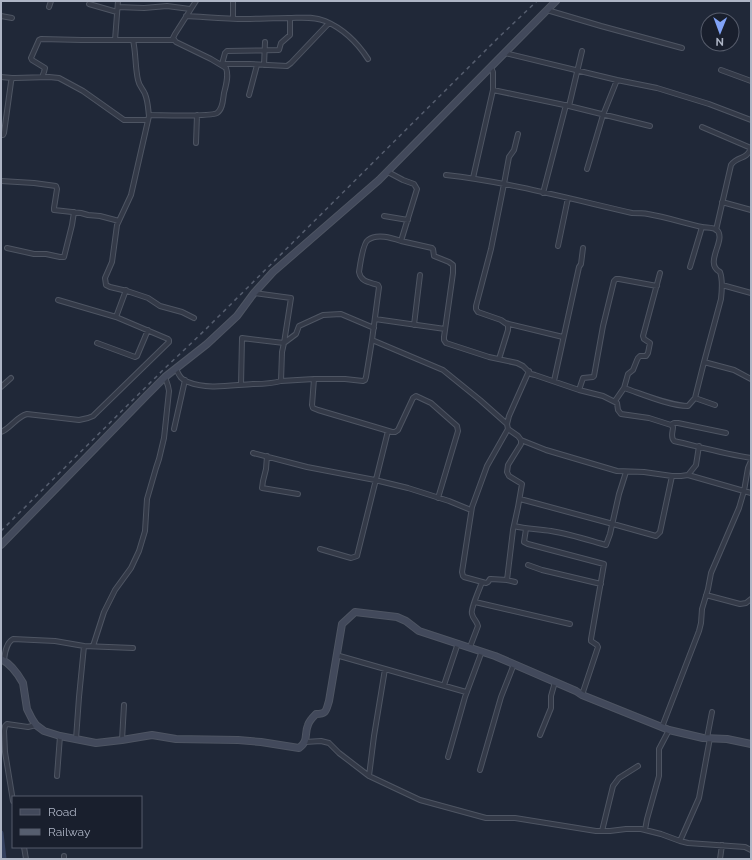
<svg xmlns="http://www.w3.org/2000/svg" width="752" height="860" font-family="Raleway,sans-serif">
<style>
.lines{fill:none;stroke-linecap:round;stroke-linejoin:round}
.canal{stroke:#34415f;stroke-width:5}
.street-casing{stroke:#4e5563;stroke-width:6}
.secondary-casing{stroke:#4e5563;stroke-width:8}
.street{stroke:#343a48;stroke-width:4}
.secondary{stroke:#42495b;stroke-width:6}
.rail{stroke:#565e6f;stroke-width:1.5;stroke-dasharray:4 4;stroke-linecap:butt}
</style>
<rect width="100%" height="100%" fill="#202838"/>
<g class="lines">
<path class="canal" d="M1,833l3,26"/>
<defs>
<path id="street" d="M89,4l28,8
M49,7l2,-6
M118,7l26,1 23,-2 23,3
M547,10l54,16 81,22
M1,16l11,2
M186,16c20,1 39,3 59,3 14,0 29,-1 43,-1 12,0 25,-2 37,3 19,8 32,21 43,38
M233,18v-17
M115,40l3,-39
M133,40c3,13 2,27 5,40 1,6 5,9 7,14 3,7 3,14 4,22
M505,53l112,27 40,8 52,16 42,16
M220,64h30l37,2 4,-3 38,-40
M222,64l3,-11 2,-2 52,-1 2,-7 9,-8v-17
M264,65l1,-23
M721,70l30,11
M1,77l11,1
M42,77l2,-5 1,-4 -13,-8 -1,-2 8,-18 2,-1 41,1h92
M493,90l76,16 81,20
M249,95l8,-30
M569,106l13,-55
M702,127l49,21
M1,135h2l1,-2 7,-51 1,-4h3l34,-1 10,1 24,13 41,29h23
M196,143l1,-28
M587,169l16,-54 14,-35
M388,172l15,8 11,4 3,5 -16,52 31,7 1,1 1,7 15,6 4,3v8l-9,64v3l2,3 43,14 28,6 6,3 8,8 4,1 44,15 24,6 14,7 1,7 3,4 28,4 22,7 2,2c0,5 -3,10 1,14 26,6 51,13 77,17
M446,175c63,7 125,24 186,38 5,0 11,0 16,1 18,3 36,9 54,13 4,1 11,0 15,3 10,10 -14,33 3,42 3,8 2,18 1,27l-17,63 30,8 17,9
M473,178l20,-88v-18l-2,-4
M1,181l33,2 22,3 1,3 -3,19v2l27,3 7,2 12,1 19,5
M543,193l23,-88
M722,202l29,8
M384,216l24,4
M716,230l15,-65c7,-10 15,-4 20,-17
M401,241c-9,-3 -24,-8 -33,-1 -5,3 -8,25 -9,32 2,10 10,10 19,13l1,2 -7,53 71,30 37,30 27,24
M558,246l10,-48
M7,248l27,6h12l14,3h4l8,-32 2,-13
M690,267l12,-40
M722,285l29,8
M254,293l37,5 -7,45 -2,9 -1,29 33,-2h31l18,2 2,-1 1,-3 6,-37
M58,300l58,17
M194,318l-12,-6 -22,-6 -12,-8 -21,-7 -17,-4 -4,-2 -1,-7 7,-16 5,-37 14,-30 18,-79 2,-1c11,0 59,2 66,-2 6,-4 6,-14 7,-20 2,-8 5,-17 2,-25l-15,-9 -35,-17 -3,-4 2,-4 21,-33
M375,319l70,10
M505,323l58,14
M414,325l6,-50
M97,343l38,14 2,-1 11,-26
M499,359l9,-29v-5l-7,-5 -23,-8 -2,-3v-3l15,-57 13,-65 5,-27 5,-7 4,-16
M176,369c3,6 5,11 12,13 20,8 44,3 65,2 10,0 18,0 28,-3
M314,379l-2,26 1,3 5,2 74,22h3l3,-2 15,-32 3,-2 15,7 26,23 1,5 -20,67
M554,381l25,-114 2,-3 2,-16
M241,385l1,-47 42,5 12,-9 3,-8 24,-11 18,-1 33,14
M1,387l10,-9
M624,388c18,6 46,18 64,18l7,-8 9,-36
M579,390l4,-12 10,-1 1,-1 9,-50 11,-45 2,-2h3l38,7
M695,398l20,7
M615,401l9,-13 4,-14 5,-4 4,-10 1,-2 2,-2h6l2,-3 2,-10 -6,-4 -1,-3 17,-63
M671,425l3,-2h4l48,10
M174,429l11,-49
M1,432c10,-4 15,-15 26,-18l52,6 9,-2 5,-2 76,-74v-2l-1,-1 -52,-22 10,-27
M521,440l25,10 71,21 27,1 28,4h9l7,-1 8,-10 3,-19
M253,453l54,14 68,13 33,8 41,13 22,9
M267,456l-1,13 -3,12 -1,7 36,6
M688,475l63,18
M520,499l93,25 43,12 4,-4 12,-56
M514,526c12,3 25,3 37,5 19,3 37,9 55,14l4,-11 9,-40 7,-22
M526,529l-2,13 4,2 76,20 -13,75v2l6,4 1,2 -16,48
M320,549l31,9 6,-2 31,-125
M528,565l14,5 59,14
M507,580l-16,-1h-1l-2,3 -2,1 -22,-6 -1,-1 -1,-4 10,-65 15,-41 21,-37
M515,582l-8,-2 6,-50 5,-23 4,-23 -13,-8 -2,-4 1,-7 13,-21v-4l-3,-4 -10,-7 -1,-5 2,-8 20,-45
M706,595l34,9 6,-1 5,-4
M475,602l95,22
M93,646l11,-34 11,-22 16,-22 8,-17 6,-20 2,-32 9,-31 3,-9 5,-21 5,-47 -1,-5 -3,-9
M470,647l8,-21c-1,-5 -5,-7 -6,-12 -2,-4 8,-26 10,-32
M336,655l130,37
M4,660c1,-7 2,-17 9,-21l42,2 29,5
M385,669l-11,67 -5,40 51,24 66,18h29l81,13h14l16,-2h15l20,5 19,7 8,2 57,4 6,3
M444,685l14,-42
M662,727l37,-96 2,-8 1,-14 6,-20 3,-16 28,-65 5,-17 4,-23 3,-7
M540,735l11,-27v-12l4,-14
M707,738l5,-26
M76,739l3,-42 5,-51 49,2
M122,740l2,-35
M305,742l16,-1 8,2 10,10 30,23
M448,757l17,-60 17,-46
M480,770l21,-73 13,-33
M57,776l3,-40
M13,801l-8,-49 -1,-21 1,-5 2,-2 21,3 8,-2
M645,830l2,-11 12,-43v-27l10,-19
M602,831l11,-45 6,-8 19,-12
M680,841l19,-43 11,-60
M24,847l2,12
M64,859v-3
M720,859l2,-14"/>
<path id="secondary" d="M1,545l146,-150 18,-18 42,-33 30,-28 17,-23 19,-21 106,-92 177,-179
M1,659c10,5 17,15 22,24l4,26 5,10 4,6 8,6 16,5 36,7 26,-3 30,-5 24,4 62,1 23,2 38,6c10,-7 5,-14 9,-23 1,-4 5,-8 8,-11 11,0 10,-4 13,-13l13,-77 13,-12 42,5 9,4 13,10 76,25 81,35 6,4 87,35 34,8 24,1 24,5"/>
</defs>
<use href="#street" class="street-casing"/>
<use href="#secondary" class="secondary-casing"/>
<use href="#street" class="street"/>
<use href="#secondary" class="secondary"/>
<path class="rail" d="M1,531l160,-159 44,-42 293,-292 39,-37"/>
</g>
<rect width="752" height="860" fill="none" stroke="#aeb5c5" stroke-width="4"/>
<rect x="12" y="796" width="130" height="52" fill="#191f2d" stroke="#555b6a"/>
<rect x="20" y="809" width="20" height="6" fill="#42495b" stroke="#555b6a"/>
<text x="48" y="816" font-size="12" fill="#aeb5c5">Road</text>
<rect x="20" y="829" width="20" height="6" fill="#565e6f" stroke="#555b6a"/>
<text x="48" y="836" font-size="12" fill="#aeb5c5">Railway</text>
<g transform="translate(720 32) rotate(181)"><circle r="19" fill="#191f2d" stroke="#555b6a"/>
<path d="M0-3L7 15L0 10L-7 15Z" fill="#81a3f7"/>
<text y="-6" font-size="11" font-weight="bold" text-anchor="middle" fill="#aeb5c5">N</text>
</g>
</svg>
